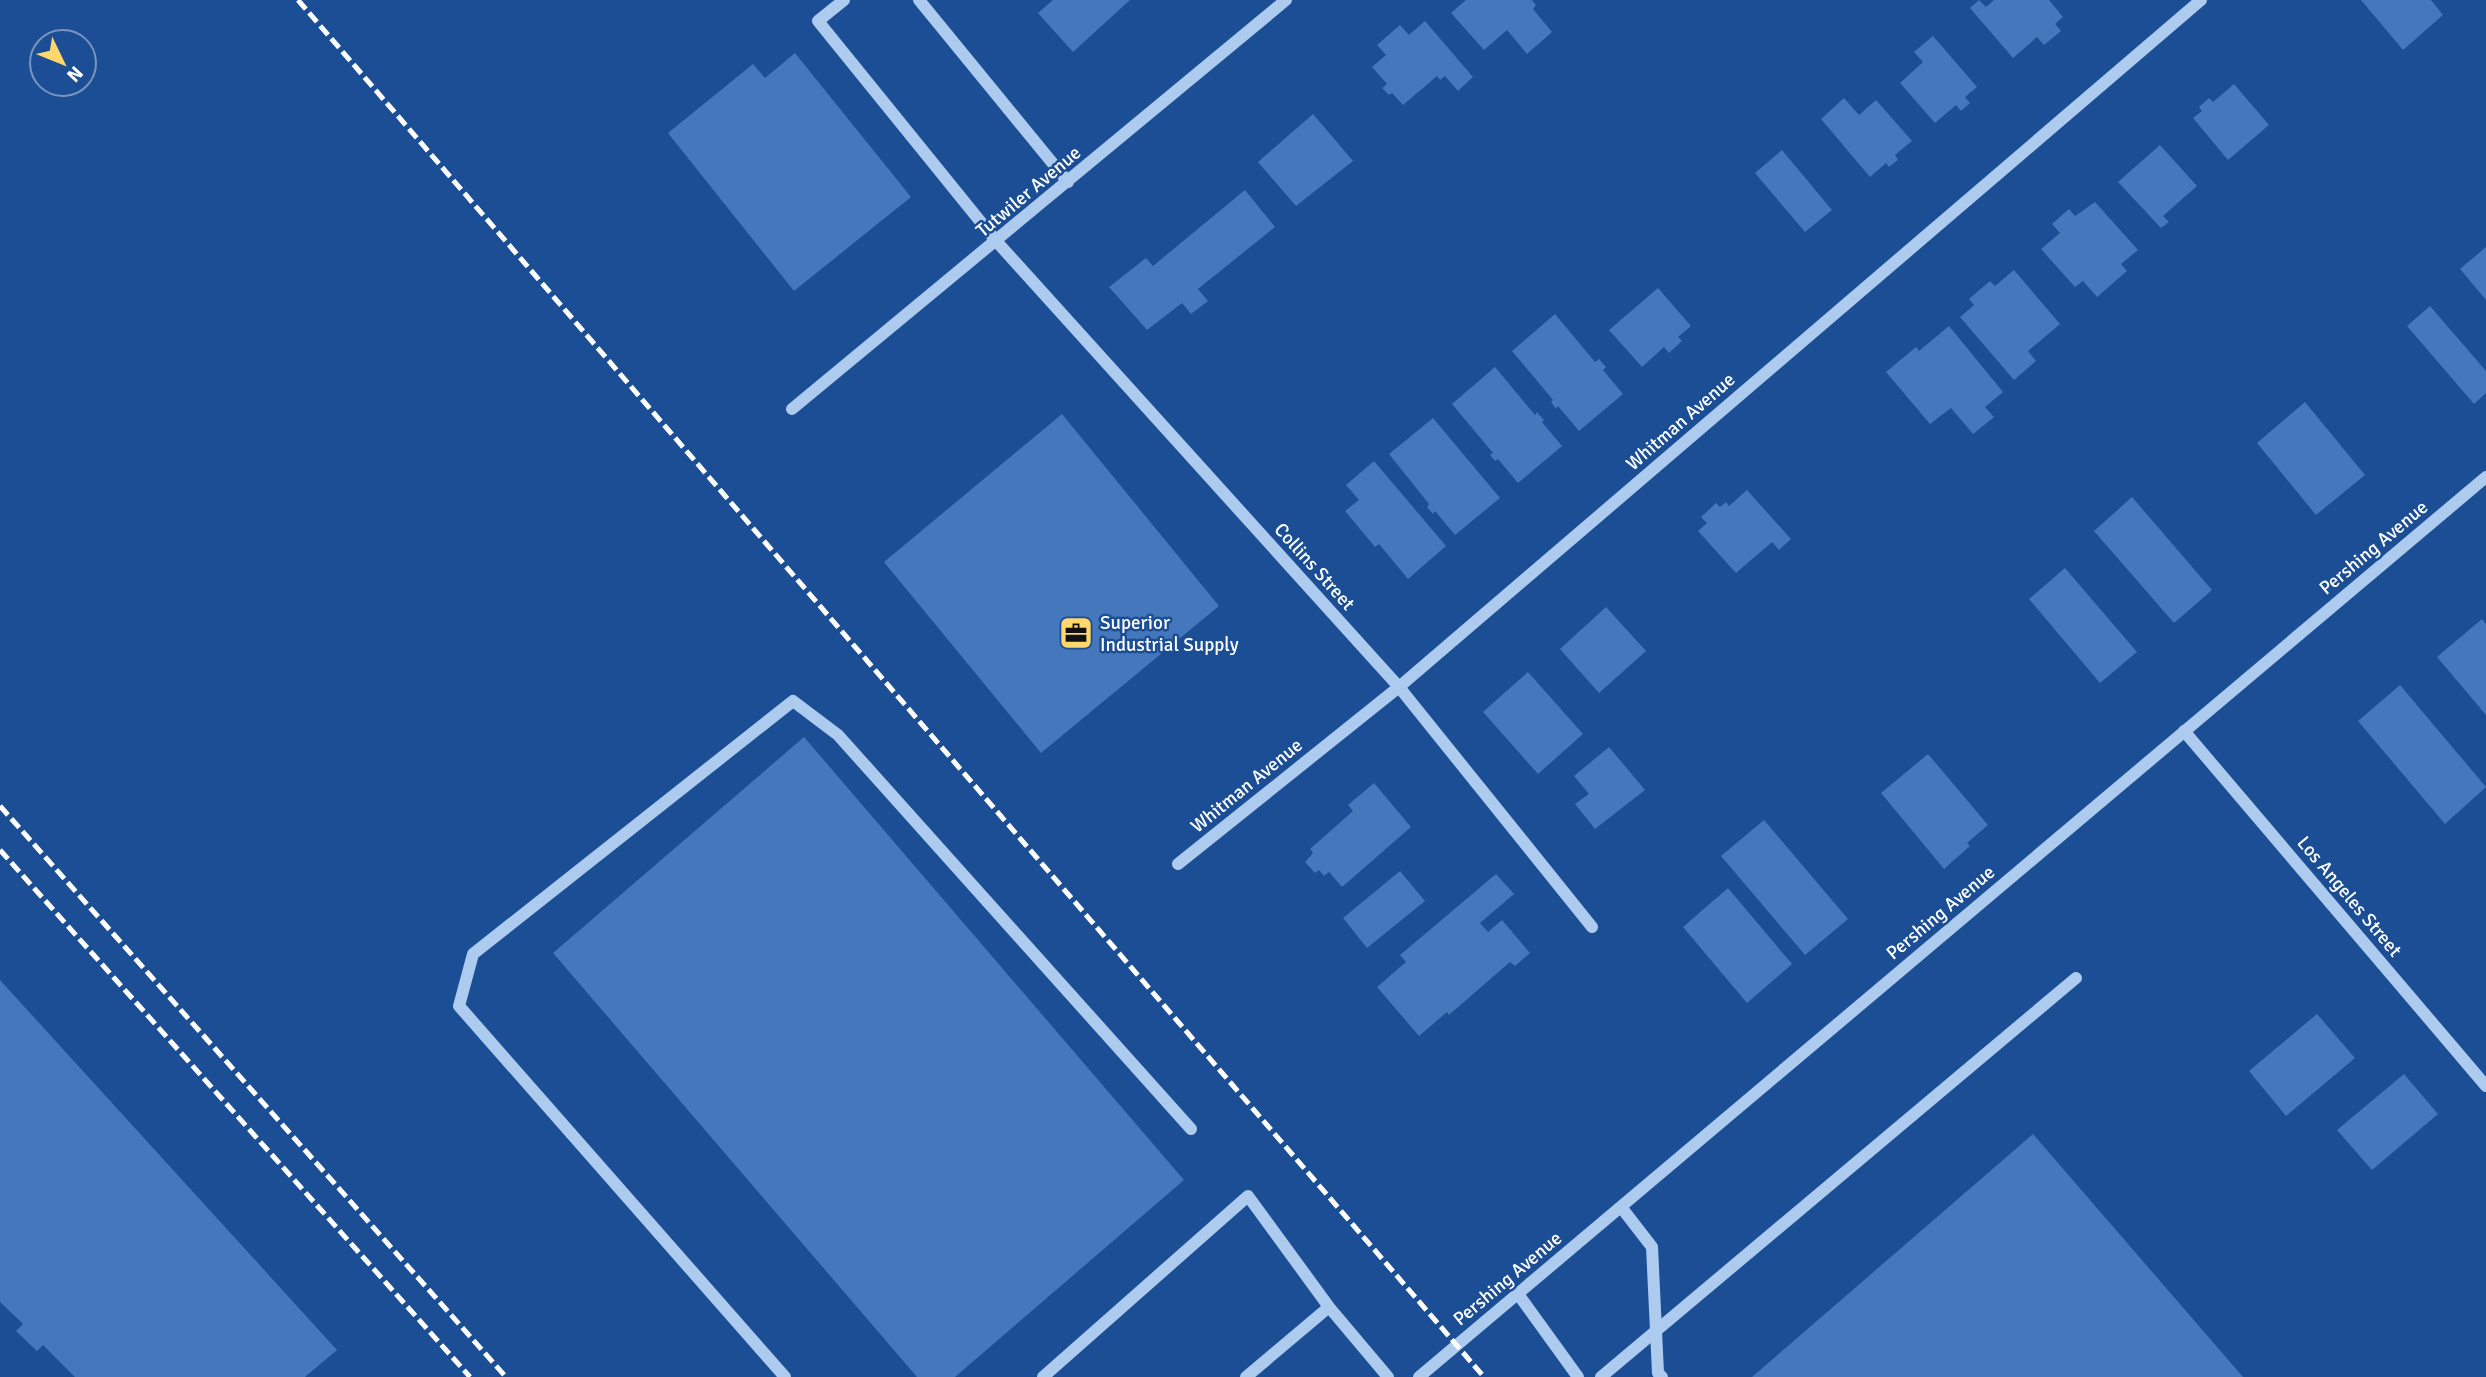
<svg xmlns="http://www.w3.org/2000/svg" width="2486" height="1377" font-family="Signika,sans-serif">
<style>
.building{fill:#47b}
.lines{fill:none;stroke-linecap:round;stroke-linejoin:round}
.minor{stroke:#adcaef;stroke-width:12}
.rail{stroke:#fff;stroke-width:5;stroke-dasharray:12 5;stroke-linecap:butt}
.labels{text-anchor:middle;stroke-width:5;stroke-linejoin:round;paint-order:stroke}
.street-label{font-size:19px;fill:#fff;stroke:#1b4e94}
.poi-label{font-size:19px;fill:#fff;stroke:#1b4e94;text-anchor:start}
</style>
<rect width="100%" height="100%" fill="#1b4e94"/>
<path class="building" d="M1053,0h77l-57,52 -35,-39z
M1466,0h66l4,5 -3,4 19,23 -25,22 -20,-24 -23,20 -33,-37z
M1979,0l7,7 8,-7h55l14,17 -8,7 6,7 -17,14 -7,-8 -24,21 -43,-50z
M2361,0h70l12,15 -40,35z
M1425,21l48,56 -15,14 -13,-15 -5,4 -3,-4 -34,29 -11,-12 -3,2 -7,-7 5,-4 -15,-17 14,-12 -9,-10 23,-20 9,10z
M1933,36l44,51 -12,10 5,6 -9,8 -5,-6 -21,18 -35,-40 23,-21 -9,-10z
M795,53l116,144 -117,94 -126,-158 85,-69 12,14z
M2234,84l35,41 -41,35 -35,-42 9,-7 -3,-4 10,-9 4,4z
M1844,98l15,17 17,-15 36,41 -17,14 3,5 -9,7 -3,-4 -16,14 -49,-58z
M1313,114l40,47 -57,45 -38,-44z
M2160,145l37,41 -34,30 6,6 -8,6 -43,-46z
M1782,150l50,60 -27,22 -50,-59z
M1245,190l30,37 -77,62 10,12 -17,13 -9,-11 -35,27 -38,-43 37,-29 7,8z
M2095,202l43,48 -17,14 6,7 -30,26 -14,-16 -8,6 -34,-38 19,-16 -8,-9 17,-15 6,7z
M2486,247v53l-26,-31z
M2014,270l46,54 -32,27 8,10 -22,19 -54,-63 14,-12 -5,-6 21,-18 5,5z
M1658,288l33,38 -13,11 4,4 -13,12 -5,-6 -22,20 -33,-37z
M2430,306l56,65v22l-12,11 -67,-78z
M1555,314l40,48 4,-3 7,8 -3,3 20,24 -44,37 -21,-25 -2,3 -5,-7 2,-2 -41,-49z
M1949,326l54,66 -18,15 9,10 -21,17 -22,-26 -21,16 -44,-52 30,-25 3,4z
M1495,367l40,48 2,-3 7,8 -2,2 20,24 -44,37 -20,-24 -3,2 -5,-6 3,-2 -41,-49z
M2305,402l60,73 -49,40 -59,-72z
M1062,414l157,192 -178,147 -157,-191z
M1433,418l67,80 -45,37 -20,-24 -2,3 -6,-7 2,-3 -40,-50z
M1374,461l72,85 -38,33 -29,-35 -4,3 -30,-36 14,-11 -13,-15z
M1747,490l44,49 -12,11 -7,-8 -36,31 -38,-42 9,-8 -6,-6 15,-14 4,4 6,-5 3,4z
M2132,497l80,93 -38,33 -80,-92z
M2065,568l72,84 -37,31 -71,-84z
M1606,607l40,44 -47,42 -39,-44z
M2482,619l4,5v91l-49,-58z
M1528,672l55,62 -45,40 -55,-62z
M2400,685l86,102 -41,37 -87,-103z
M804,737l380,443 -229,197h-38l-364,-424z
M1609,747l36,43 -50,39 -20,-25 14,-10 -15,-18z
M1928,754l60,71 -21,18 3,3 -26,23 -63,-76z
M1374,783l37,44 -69,60 -13,-15 -5,4 -5,-6 -4,3 -10,-11 8,-9 -3,-4 43,-38 -5,-6z
M1764,820l84,99 -43,36 -84,-99z
M1400,871l25,30 -58,47 -24,-30z
M1496,874l18,20 -34,29 8,9 14,-12 28,33 -15,13 -5,-4 -61,53 -2,-3 -28,24 -42,-49 29,-25 -6,-7z
M1728,888l64,76 -45,39 -64,-76z
M0,980l337,370 -32,27h-230l-32,-32 -6,6 -21,-20 7,-7 -23,-22z
M2317,1014l38,44 -69,58 -37,-45z
M2404,1074l34,40 -66,56 -35,-40z
M2033,1134l210,243h-491z"/>
<g class="lines">
<path class="minor" d="M844,0l-26,21 179,221 402,445 193,240
M919,0l149,182
M792,409l494,-409
M2184,731l302,355
M1178,864l221,-177 802,-687
M1621,1207l31,40 6,126 4,4
M1518,1294l60,83
M785,1377l-326,-371 14,-52 320,-253 45,34 353,394
M1043,1377l205,-181 81,111
M1246,1377l83,-70 59,70
M1419,1377l1067,-900
M1601,1377l475,-399"/>
<path class="rail" d="M298,0l1186,1377
M0,806l506,571
M0,850l470,527"/>
</g>
<defs>
<symbol id="office-square" viewBox="-11 -11 22 22"><rect x="-9" y="-9" width="18" height="18" rx="4" fill="#ffd76b" stroke="#1b4e94"/><path d="M-6-3h4V-5.5h4V-3h4V5H-6ZM-1-4.5V-3h2v-1.5ZM-6 0V1H6V0Z" fill="#111"/></symbol>
</defs>
<g fill-rule="evenodd">
<use href="#office-square" x="1057" y="614" width="38" height="38"/>
</g>
<g class="labels">
<g class="street-label">
<text transform="translate(1028 191) rotate(-40)" y="7">Tutwiler Avenue</text>
<text transform="translate(1680 421) rotate(-41)" y="7">Whitman Avenue</text>
<text transform="translate(2373 547) rotate(-40)" y="7">Pershing Avenue</text>
<text transform="translate(1315 566) rotate(48)" y="7">Collins Street</text>
<text transform="translate(1246 785) rotate(-39)" y="7">Whitman Avenue</text>
<text transform="translate(2350 896) rotate(50)" y="7">Los Angeles Street</text>
<text transform="translate(1940 912) rotate(-40)" y="7">Pershing Avenue</text>
<text transform="translate(1507 1278) rotate(-40)" y="7">Pershing Avenue</text>
</g>
<g class="poi-label">
<text x="1100" y="629">Superior<tspan x="1100" dy="22">Industrial Supply</tspan></text>
</g>
</g>
<g transform="translate(63 63) rotate(133)"><circle r="33" fill="#1b4e94" stroke="#7695bf" stroke-width="2"/>
<path d="M0-5L12 26L0 18L-12 26Z" fill="#ffd76b"/>
<text y="-10" font-size="19" font-weight="bold" text-anchor="middle" fill="#ffffff">N</text>
</g>
</svg>
